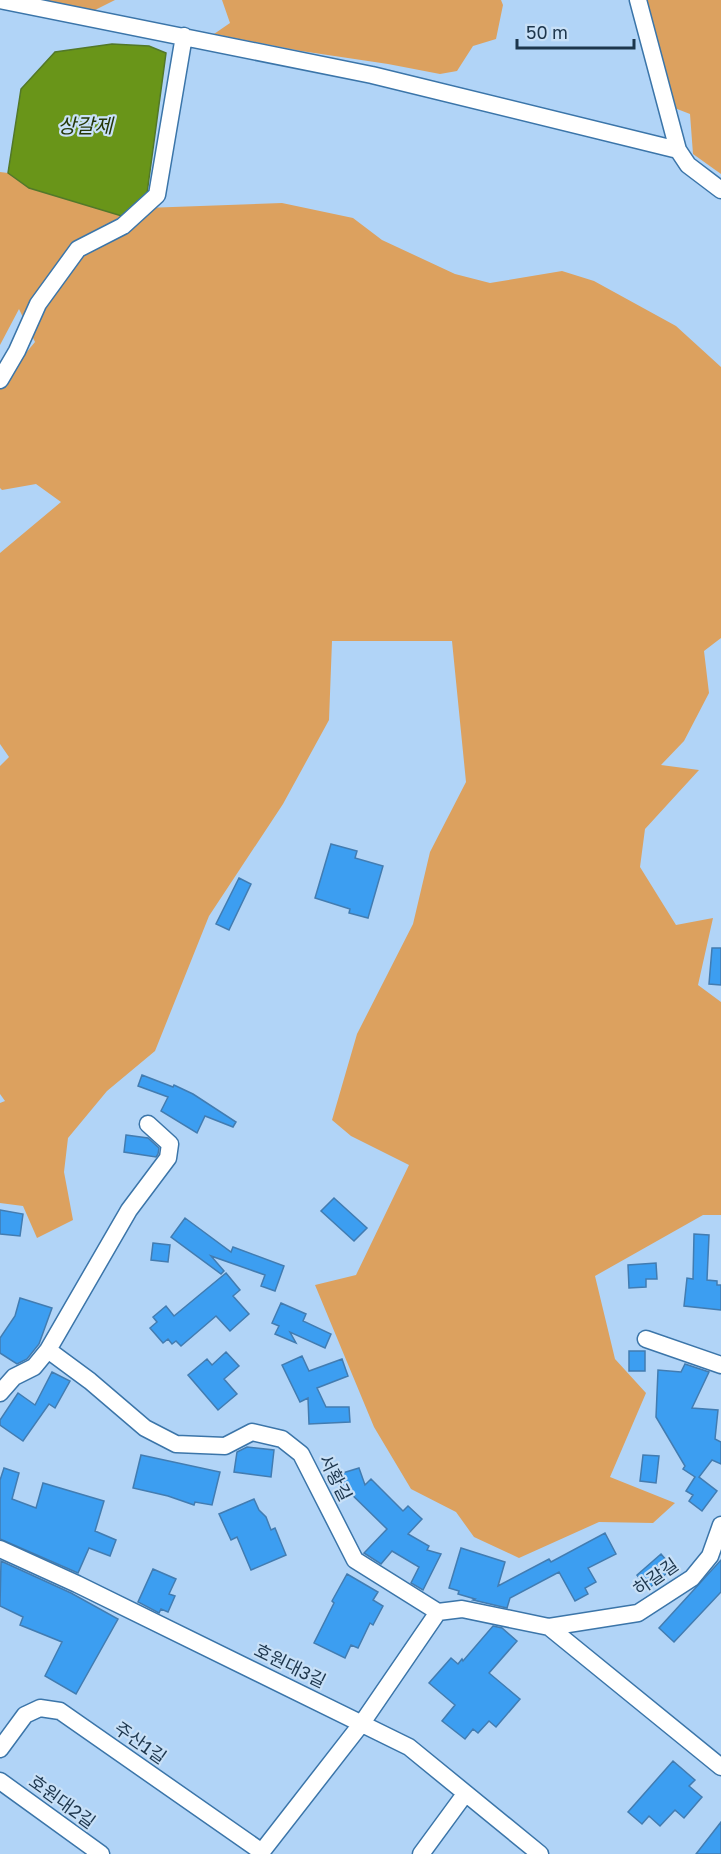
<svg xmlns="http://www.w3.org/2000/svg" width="721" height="1854" font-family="'Golos Text','Noto Sans KR',sans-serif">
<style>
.green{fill:#dca15f}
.water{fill:#699519;stroke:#527829;stroke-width:1.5}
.building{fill:#3c9ef1;stroke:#427cb1;stroke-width:1.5}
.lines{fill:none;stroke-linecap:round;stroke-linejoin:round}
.minor-casing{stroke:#3b75a9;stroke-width:19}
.minor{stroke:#fff;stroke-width:16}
.labels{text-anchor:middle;stroke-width:4.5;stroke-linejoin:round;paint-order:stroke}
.street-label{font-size:18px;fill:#1d364d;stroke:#c8e0f7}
.water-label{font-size:20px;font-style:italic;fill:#253708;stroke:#c8e0f7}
</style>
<rect width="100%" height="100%" fill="#b1d4f7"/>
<path class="green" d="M36,0h79l-24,12z
M222,0h279l2,5 -7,34 -23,7 -16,25 -17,3 -52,-10 -87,-13 -87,-17 16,-11z
M636,0h85v174l-28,-20 -3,-40 -18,-7z
M0,172l8,1 21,15 96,29 20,-9 137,-5 71,15 29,22 73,34 35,9 72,-12 32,10 82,45 45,41v271l-17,13 5,42 -25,48 -23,24 38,5 -54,59 -5,38 36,58 37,-7 -15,67 23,17v213h-18l-108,61 20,83 31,34 -36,84 65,26 -22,20 -54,-1 -80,36 -45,-21 -18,-25 -45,-23 -37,-62 -59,-142 41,-10 53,-110 -58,-29 -19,-16 25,-86 56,-110 17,-72 36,-70 -14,-141h-120l-3,79 -46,84 -74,112 -54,135 -48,40 -39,47 -4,34 9,48 -36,18 -14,-32 -23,-3v-100l5,-2 -5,-7v-328l9,-9 -9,-13v-191l61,-51 -25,-18 -34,6 -2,-2v-104l35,-42 -16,-33 -19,36z"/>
<path class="water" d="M112,44l37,2 17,7 -21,155 -20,9 -96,-29 -21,-15 13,-84 34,-37z"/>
<path class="building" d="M331,844l26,7 -2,7 28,8 -15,52 -19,-5 1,-4 -35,-11z
M239,878l12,6 -22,46 -13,-6z
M712,948h9v37l-12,-1z
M142,1075l31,12 1,-2 19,9 43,28 -3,5 -28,-11 -8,17 -36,-22 7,-14 -30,-11z
M126,1135l22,3 11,10 -1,6 -2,3 -32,-5z
M334,1198l33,30 -13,13 -33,-30z
M0,1210l23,4 -3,22 -20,-2z
M185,1218l46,34 2,-5 51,19 -9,25 -14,-5 4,-11 -54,-19 13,15 -3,3 -50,-37z
M694,1234l15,1 -2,45 10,1v4h4v25l-37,-4 3,-28 6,1z
M153,1243l17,2 -2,17 -17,-2z
M656,1263l1,16h-11v8l-17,1 -1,-23z
M226,1273l14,17 -7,6 16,18 -19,17 -14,-15 -35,30 -5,-5 -4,3 -4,-5 -5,4 -13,-15 7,-6 -4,-5 13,-11 8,10z
M20,1298l32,10 -13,36 -12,15 -10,5 -17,-11v-15l15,-22z
M281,1303l25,11 -3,7 28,13 -6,14 -35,-16 6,11 -21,-9 4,-8 -7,-3z
M629,1351h16v20h-16z
M226,1352l13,14 -15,13 13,15 -19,16 -30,-35 19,-16 5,6z
M302,1356l7,15 33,-12 6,17 -31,12 9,19h23l1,15 -41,2 -1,-26 -8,4 -18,-37z
M685,1364l24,8 -17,36 26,2 -3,29 6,3v22l-9,-4 -13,17 18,14 -15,20 -13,-10 4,-6 -7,-4 9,-14 -12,-8 2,-3 -29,-49 2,-47 23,2z
M52,1372l18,9 -15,27 -6,-4 -26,37 -23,-16v-5l18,-27 17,12z
M247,1447l27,3 -3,27 -37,-5 3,-20z
M141,1455l79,17 -8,33 -17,-3 -1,3 -26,-9 -35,-8z
M643,1455l16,1 -3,27 -16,-2z
M4,1468l15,5 -7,26 24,9 7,-25 61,18 -9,30 21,9 -6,16 -21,-8 -11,25 -78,-34v-59z
M359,1468l6,17 6,-6 32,32 5,-5 14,13 -14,15 21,12 -2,4 14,4 -18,36 -12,-7 8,-16 -27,-16 -11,13 -17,-11 23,-24 -43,-42 -4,2 -4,-14z
M254,1499l5,11 7,7 5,13 4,-2 11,27 -35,15 -14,-33 -6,3 -12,-26z
M605,1533l11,21 -28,14 8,14 -11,6 3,6 -13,7 -16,-29 -49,26 -3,10 -34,-8 2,-1 -17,-5 1,-3 -10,-3 12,-40 44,14 -7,24 51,-27 2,3z
M661,1554l12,14 -25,21 -11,-14z
M721,1560v32l-47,50 -15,-14z
M1,1561l70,32 47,26 -42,75 -31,-18 17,-34 -42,-17 3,-8 -23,-11z
M153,1569l23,10 -7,15 6,2 -7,16 -7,-3 -2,4 -21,-11z
M347,1574l31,18 -5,8 10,6 -10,19 -3,-2 -12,25 -7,-3 -6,13 -31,-15 20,-40 -2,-2z
M493,1626l9,2 15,13 -28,32 31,26 -24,28 -7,-6 -11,12 -5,-4 -8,10 -23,-18 13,-16 -26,-22 22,-25 7,6 4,-5 1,2z
M673,1761l22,19 -6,6 13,11 -18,21 -9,-8 -15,16 -11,-10 -7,8 -14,-12z
M721,1822v32h-25z"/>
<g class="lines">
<defs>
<path id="minor" d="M0,0l372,75 306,75 10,15 33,25
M638,0l40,150
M0,380l17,-29 21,-47 40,-55 45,-23 34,-31 27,-159
M646,1339l75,26
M48,1350l42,31 55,47 31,16 49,2 27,-14 30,7 19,15 54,106 83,52 24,-3 87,18 89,-14 54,-35 18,-22 11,-31
M0,1393l14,-16 20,-10 14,-17 81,-140 39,-52 2,-14 -22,-20
M0,1549l77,35 332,163 131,107
M549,1627l172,140
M0,1749l25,-34 15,-7 20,3 202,141
M0,1781l101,73
M260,1854l102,-131 76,-111
M421,1854l44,-60"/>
</defs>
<use href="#minor" class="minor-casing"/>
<use href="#minor" class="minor"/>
</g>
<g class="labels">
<g class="street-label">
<text transform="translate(335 1478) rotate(63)" y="6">서황길</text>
<text transform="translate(656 1577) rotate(-35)" y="6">하갈길</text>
<text transform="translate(290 1666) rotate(26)" y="6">호원대3길</text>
<text transform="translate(140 1743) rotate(35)" y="6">주산1길</text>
<text transform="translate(62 1802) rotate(36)" y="6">호원대2길</text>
</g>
<g class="water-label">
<text x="85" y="133">상갈제</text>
</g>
</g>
<path d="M517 39v9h117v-9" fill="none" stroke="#1d364d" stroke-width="3"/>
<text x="526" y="39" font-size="18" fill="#1d364d" stroke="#c8e0f7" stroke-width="4.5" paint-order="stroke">50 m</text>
</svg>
